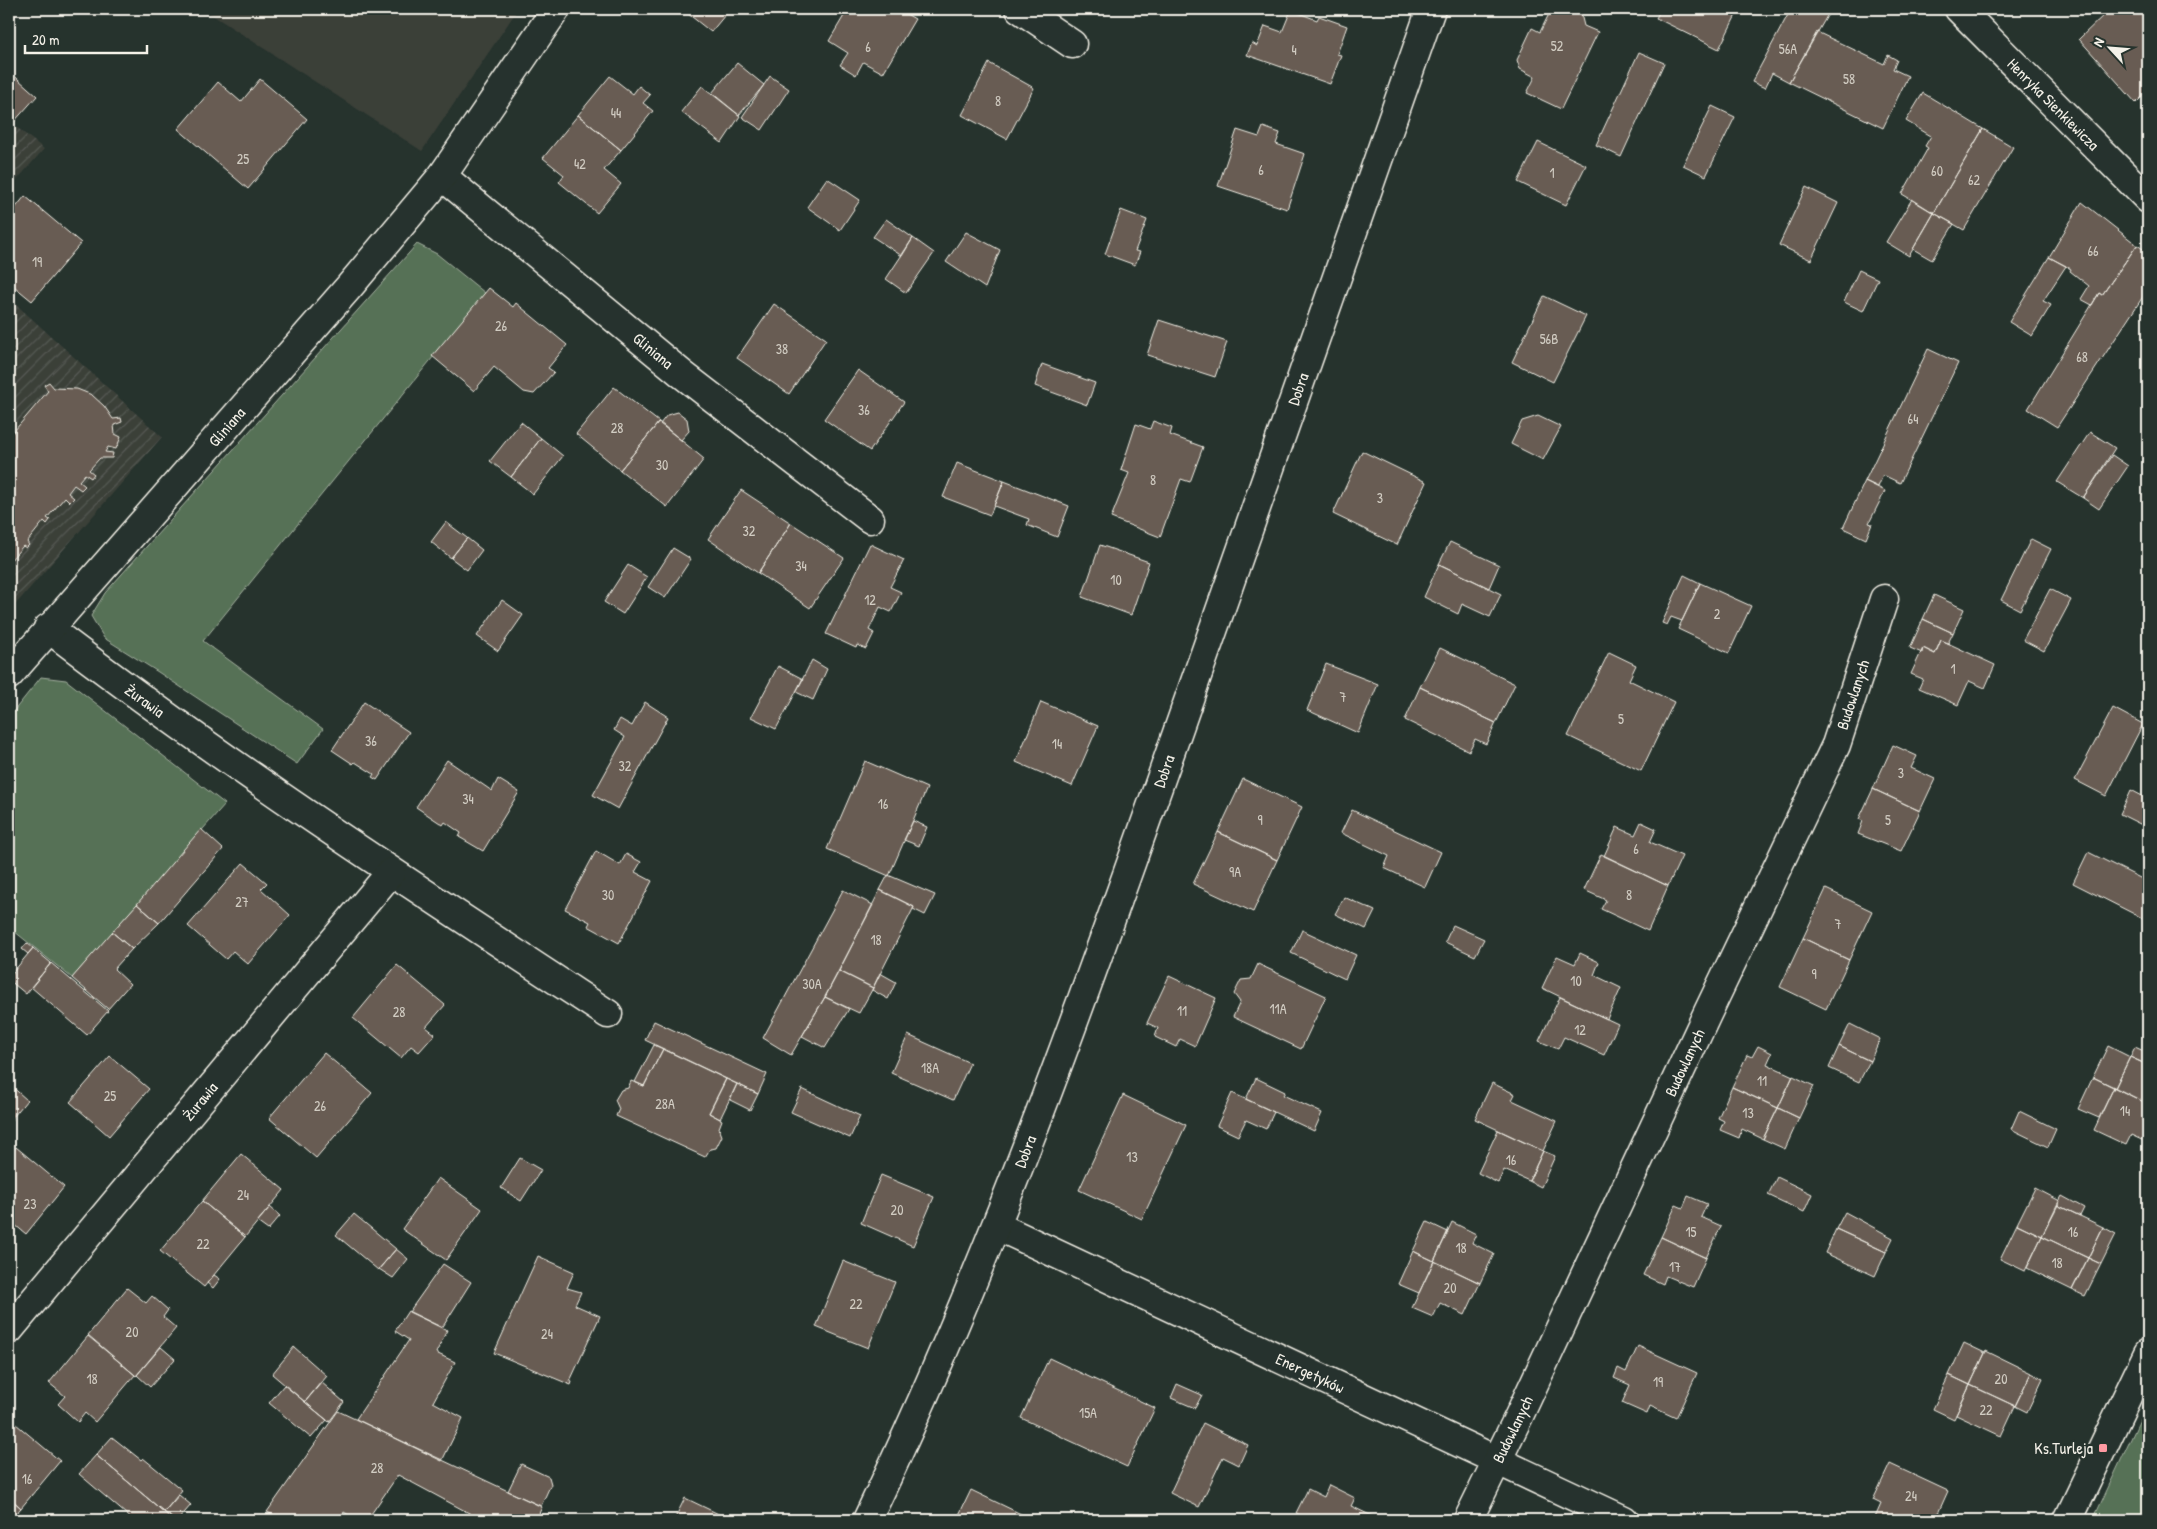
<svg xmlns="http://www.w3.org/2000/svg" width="2157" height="1529" font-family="'Patrick Hand',sans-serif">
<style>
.built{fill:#3a3f38}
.industrial{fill:url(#industrial-furrows)}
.grass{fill:#567157;stroke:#a5b1a0}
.building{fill:#675c52;stroke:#f4f1e8}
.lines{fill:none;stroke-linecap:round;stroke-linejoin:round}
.minor-casing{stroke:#f4f1e8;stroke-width:31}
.minor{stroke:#26332d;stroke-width:28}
.poi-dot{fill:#ff9aa2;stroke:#26332d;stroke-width:2}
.labels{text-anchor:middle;stroke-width:4.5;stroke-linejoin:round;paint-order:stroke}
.number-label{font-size:14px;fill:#d1ccc2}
.street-label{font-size:16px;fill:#f4f1e8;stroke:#26332d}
.poi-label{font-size:16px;fill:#f4f1e8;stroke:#26332d;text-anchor:end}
</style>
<defs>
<pattern id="industrial-furrows" width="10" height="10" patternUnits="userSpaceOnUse" patternTransform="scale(1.25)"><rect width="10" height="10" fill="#3a3f38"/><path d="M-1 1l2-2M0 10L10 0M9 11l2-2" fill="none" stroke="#575b55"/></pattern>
</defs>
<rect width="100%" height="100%" fill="#26332d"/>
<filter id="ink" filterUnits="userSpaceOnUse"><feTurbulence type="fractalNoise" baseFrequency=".02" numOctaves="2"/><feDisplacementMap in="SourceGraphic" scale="10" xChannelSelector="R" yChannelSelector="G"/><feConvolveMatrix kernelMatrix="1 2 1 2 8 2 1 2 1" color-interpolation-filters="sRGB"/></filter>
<g filter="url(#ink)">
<path class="built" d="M203,9h315l-96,142z"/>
<path class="industrial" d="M9,121l35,28 -35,40z
M9,298l153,139 -153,175z"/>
<path class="grass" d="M417,244l20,10 48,39 -282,348 120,88 -26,35 -139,-92 -54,-34 -13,-22 14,-23z
M41,677l25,3 159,124 -153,174 -63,-51v-210z
M2148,1410v110h-55l51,-109z"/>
<path class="building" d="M682,9h48l-19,23z
M848,9h50l17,10 -32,54 -20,-11 -7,13 -16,-10 8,-12 -19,-12z
M1564,9h6l11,5 3,12 14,6 -37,77 -34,-16 8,-16 -15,-8 -3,-9 15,-32 8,4 11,-22 7,3z
M1661,9h78l-20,40 -63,-31z
M1791,9h40l-42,73 -17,-9 -7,15 -13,-6z
M2110,9h29l9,9v73l-12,12 -57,-64z
M1291,10l26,10 2,-4 28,10 -10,28 4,1 -11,29 -83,-29 5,-12 5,3 8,-20 17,6z
M1817,32l67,32 4,-9 9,5 -4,9 15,7 -25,52 -94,-46z
M1639,52l25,11 -43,94 -25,-12z
M737,63l27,22 -25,30 -27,-22z
M989,63l45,25 -27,51 -45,-24z
M9,71l28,25 -25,28 -3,-3z
M610,76l23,18 6,-8 11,9 -7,8 10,8 -32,39 -43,-35z
M770,76l19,13 -27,41 -20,-13z
M260,79l47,40 -59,70 -70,-60 40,-47 23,20z
M702,86l38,30 -18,27 -41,-31z
M1923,93l60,36 -49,84 -32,-19 26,-46 -3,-2 6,-10 -25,-15z
M1712,106l23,11 -29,59 -23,-11z
M578,115l43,35 -17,20 17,14 -24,29 -38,-31 5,-7 -21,-17z
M1263,127l17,6 -4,11 29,10 -18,55 -69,-23 19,-56 22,7z
M1983,129l30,18 -49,83 -30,-17z
M1538,142l48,23 -20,40 -48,-23z
M827,178l33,22 -20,30 -33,-23z
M1806,187l32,16 -27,57 -32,-15z
M25,196l56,47 -49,58 -23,-19v-66z
M1912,199l22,14 -25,43 -23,-14z
M2082,202l55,43 -35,50 -3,-2 -7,12 -11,-6 8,-13 -19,-15 1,-2 -22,-12z
M1121,210l26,10 -12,31 5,1 -5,13 -30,-11z
M1934,213l20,11 -22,36 -19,-11z
M886,219l27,19 -11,18 -29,-19z
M966,232l34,18 -15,38 -39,-26z
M913,238l21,15 -28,40 -20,-14z
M2137,245l11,7v37l-91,138 -29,-18 71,-116 3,2z
M2049,257l17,9 -23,35 8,4 -19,31 -23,-14z
M1859,270l19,9 -15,32 -19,-9z
M489,288l24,19 3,-4 51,42 -19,23 6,4 -20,22 -10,-2 -30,-25 -20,24 -42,-35z
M1544,296l42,20 -33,66 -41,-20z
M774,304l52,35 -37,55 -52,-36z
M1159,320l68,22 -12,35 -68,-22z
M1928,349l30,14 -58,120 -17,-8 -5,12 -13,-6z
M1042,364l53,19 -8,22 -52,-19z
M858,370l46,32 -34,49 -46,-32z
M49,382l5,6 23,1 15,6 12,11 9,13 8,-1 1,4 -8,3 1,9 6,3 -5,12 -8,-2 -3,5 8,1 -1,5h-12l-11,12 5,4 -3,4 -6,-4 -6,7 6,5 -4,4 -7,-5 -6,8 6,5 -4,4 -5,-5 -18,21 3,2 -3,4 -3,-3 -17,21 2,3 -3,3 -3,-2 -14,16v-125l39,-46 -4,-6z
M614,387l45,35 -39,48 -44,-36z
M678,412l9,7 2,12 -8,9 -21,-16 7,-9z
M1538,416l23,11 -18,33 -32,-16 11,-23z
M1153,421l19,7 -2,7 33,12 -13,35 -9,-3 -21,58 -49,-19 18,-45 -8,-3 15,-46 14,5z
M521,422l20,16 -30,39 -21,-16z
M659,422l45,37 -37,48 -47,-37z
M2090,432l25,16 -32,50 -26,-16z
M541,438l22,18 -30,38 -22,-17z
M1362,451l64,31 -29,63 -64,-31z
M2112,455l16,11 -29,43 -16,-11z
M957,463l47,18 -14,34 -47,-18z
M1004,481l65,25 -12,31 -30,-12 2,-6 -35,-13z
M1865,481l20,10 -16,32 3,1 -6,15 -23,-11z
M741,490l50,33 -33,50 -50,-34z
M446,522l21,16 -16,20 -20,-16z
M791,523l53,35 -34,50 -52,-35z
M467,538l15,12 -15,20 -16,-12z
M2031,539l20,10 -31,61 -19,-10z
M1450,542l49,23 -10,23 -50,-24z
M870,544l34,16 -14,27 11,5 -10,20 -11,-5 -11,23 5,3 -8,16 -9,-4 -1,3 -30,-14z
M1100,545l49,17 -18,53 -49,-18z
M673,548l18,11 -26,39 -17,-11z
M1439,564l62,30 -11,23 -28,-13 -4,10 -34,-17z
M628,565l19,12 -24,37 -19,-12z
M1684,575l16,8 -18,38 -11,-4 -4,8 -5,-2z
M1700,583l51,23 -22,47 -51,-24z
M2050,589l21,11 -27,51 -21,-11z
M1934,595l30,14 -11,24 -30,-14z
M502,600l21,15 -25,36 -21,-15z
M1923,619l30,14 -5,10 -7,-3 -6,14 -12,-6 -1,5 -12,-5z
M1941,640l54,25 -10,23 -16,-7 -11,24 -39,-17 4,-9 -12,-5 12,-26 12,6z
M1440,648l75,36 -19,39 -76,-36z
M1609,652l27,13 -7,15 45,22 -33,69 -73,-35z
M812,660l15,9 -14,31 -17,-8z
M1326,664l52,20 -20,49 -51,-23z
M778,666l25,13 -27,50 -25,-12z
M1420,687l76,36 -10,21 -11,-5 -6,12 -64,-31z
M364,702l45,30 -32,48 -5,-3 2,-3 -19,-12 -2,2 -21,-14z
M645,702l23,15 -50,92 -25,-14 32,-58 -11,-7 6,-11 12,7z
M1041,702l57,24 -26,60 -56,-24z
M2113,708l30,16 -37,72 -31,-16z
M1893,745l24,11 -6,12 24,11 -15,32 -47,-22z
M447,760l45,31 6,-12 21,13 -36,59 -24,-14 2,-4 -16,-11 -2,3 -27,-18z
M865,761l62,27 -38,88 -62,-27z
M1243,779l59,28 -25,53 -59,-28z
M1873,789l47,22 -19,40 -43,-17 5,-13 -4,-2z
M2131,790l17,9v29l-28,-14z
M1352,810l89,42 -16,35 -41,-19 5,-12 -48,-23z
M913,821l14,6 -8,19 -15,-6z
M1641,822l15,7 -6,13 32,14 -14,30 -64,-30 13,-29 18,8z
M201,829l22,20 -64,74 -22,-19z
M1218,832l59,28 -24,52 -60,-28z
M596,851l24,14 6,-11 15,8 -6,10 17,9 -33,62 -31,-17 2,-4 -25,-13z
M2088,852l60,30v39l-75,-38z
M1601,854l67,32 -20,45 -47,-22 5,-9 -22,-10z
M243,863l24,20 -6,6 29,26 -42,49 -15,-13 -7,8 -38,-33z
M888,875l47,20 -10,20 -12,-6 1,-2 -34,-17z
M1826,889l46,22 -23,49 -46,-22z
M843,890l30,15 -48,92 -34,58 -28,-17z
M880,890l34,17 -41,81 -34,-17z
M1344,897l31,14 -9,18 -31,-15z
M137,904l22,19 -27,26 -20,-17z
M1453,925l31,14 -9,17 -30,-14z
M1302,930l54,25 -11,24 -54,-26z
M112,932l20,17 -18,20 16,15 -22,25 -36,-31z
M1803,938l46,22 -23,49 -46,-22z
M27,943l6,5 -5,6 -6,-5z
M33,948l18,15 -25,31 -17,-14v-3z
M1580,953l19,9 -5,13 27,13 -14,31 -65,-31 15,-32 18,8z
M51,963l57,48 -21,24 -56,-48z
M1258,964l68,32 -25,53 -68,-32 7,-15 -6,-8 7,-14 10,-1z
M397,965l48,40 -19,22 9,7 -16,18 -8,-6 -10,12 -48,-40z
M839,971l34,17 -14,25 -34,-16z
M880,973l16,9 -8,17 -16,-9z
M1169,976l47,22 -21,48 -15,-7 -4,8 -21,-10 3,-9 -11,-5z
M825,997l24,12 -24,39 -23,-12z
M1560,997l58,27 -14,31 -40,-18 -6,12 -19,-8z
M654,1021l113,53 -9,20 -113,-54z
M1850,1024l30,15 -10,22 -31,-15z
M908,1035l62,28 -17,37 -62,-27z
M654,1045l9,4 -19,37 -9,-4z
M1758,1046l14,7 -5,11 26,12 -15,32 -46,-21 15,-32 5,2z
M1839,1046l31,15 -11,21 -30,-14z
M2108,1046l22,11 -15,31 -22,-11z
M2135,1047l13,6 -1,12 -17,-8z
M663,1049l63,30 -17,34 13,7 -3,8 3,8 -6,12 -6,1 -5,8 -89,-41 3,-7 -4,-9 6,-10 7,-2 3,-7 13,5z
M324,1053l48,40 -56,65 -47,-40z
M110,1056l39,33 -40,47 -39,-34z
M2130,1057l18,8v39l-33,-16z
M1793,1076l21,10 -15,32 -21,-10z
M2093,1077l21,10 -15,31 -21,-9z
M1256,1078l29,14 -2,3 39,18 -8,18 -68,-32z
M726,1079l11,5 -17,35 -11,-6z
M1492,1083l23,11 -3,6 45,21 -14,30 -68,-32z
M9,1084l18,16 -18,22z
M737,1084l21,10 -8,16 -20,-10z
M1732,1087l46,21 -15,31 -21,-10 -3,9 -19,-8 4,-9 -6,-3z
M2114,1087l34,17v33l-2,5 -15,-7 -5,10 -32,-15z
M802,1089l58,27 -10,22 -59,-26z
M1232,1093l42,19 -8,17 -20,-9 -8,16 -21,-10z
M1123,1095l63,30 -44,94 -63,-29z
M1778,1108l21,10 -14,31 -22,-10z
M2019,1111l37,18 -8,18 -37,-18z
M1498,1130l45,21 -14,30 -25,-11 -6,13 -20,-10z
M16,1147l48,40 -38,47 -17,-14v-65z
M1543,1151l12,5 -14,31 -12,-6z
M241,1154l43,36 -39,47 -43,-36z
M520,1158l21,12 -20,31 -20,-13z
M881,1175l53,22 -21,49 -52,-23z
M1777,1177l35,17 -8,18 -36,-17z
M438,1178l44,31 -36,51 -44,-31z
M2035,1188l25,13 -18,35 -25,-12z
M1688,1196l19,8 -6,13 20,9 -15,32 -45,-21 15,-32 7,3z
M2062,1196l22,12 -4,8 -23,-11z
M202,1201l43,36 -41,50 -44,-36z
M2057,1205l46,22 -15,31 -46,-22z
M270,1207l10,9 -12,14 -11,-8z
M1845,1212l48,26 -7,14 -50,-23z
M354,1214l42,35 -18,21 -42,-35z
M1427,1222l21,10 -14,29 -21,-10z
M1452,1222l24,12 -4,9 22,11 -14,29 -46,-22z
M2017,1224l25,12 -17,35 -25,-12z
M2103,1227l13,7 -15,30 -13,-6z
M1836,1229l50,23 -11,24 -50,-23z
M2042,1236l46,22 -16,32 -45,-22z
M1661,1237l45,21 -13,29 -27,-11 -3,8 -20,-9z
M396,1249l12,10 -15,19 -14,-9z
M1413,1251l21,10 -15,32 -21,-9z
M538,1256l36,16 -7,16 14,4 -6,13 25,11 -30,65 2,1 -1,3 -77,-32z
M2088,1258l13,6 -16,32 -13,-6z
M843,1261l52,21 -27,66 -52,-21z
M1434,1261l46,22 -15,32 -25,-12 -7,14 -21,-9z
M443,1264l28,18 -29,46 -33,-16z
M214,1275l6,4 -7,9 -6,-5z
M127,1288l19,15 6,-7 16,14 -5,7 13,11 -40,48 -48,-41z
M408,1311l39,19 -11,23 19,9 -22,40 30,16 -21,43 -86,-42 53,-79 -14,-9z
M88,1336l47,39 -40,47 -10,-9 -7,9 -20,-18 7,-8 -16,-13z
M1964,1343l21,10 -15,32 -21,-10z
M1638,1346l59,27 -21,45 -26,-12 -3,8 -25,-11 8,-18 -16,-7 4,-10 8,4z
M161,1347l14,12 -25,28 -13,-12z
M294,1347l33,29 -22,26 -33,-28z
M1986,1351l45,22 -16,33 -45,-21z
M1049,1358l106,50 -28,59 -106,-49z
M2031,1373l12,5 -16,34 -12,-6z
M1949,1375l21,10 -16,34 -21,-10z
M321,1382l23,20 -15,20 -24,-20z
M1177,1384l25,11 -7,13 -24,-10z
M284,1385l43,35 -16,18 -42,-35z
M1970,1385l45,21 -14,30 -45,-21z
M338,1411l204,96 -6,13h-54l-84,-45 -31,45h-11l-12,-8 -5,8h-55l-17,-8z
M1203,1423l45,22 -9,20 -16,-8 -24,50 -29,-14z
M16,1424l44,37 -39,47 -12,-11v-64z
M112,1437l29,23 2,-2 39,32 -18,22 -68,-57z
M96,1455l68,57 10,8h-41l-54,-46z
M521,1464l28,13 2,7 -10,22 -33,-15z
M1890,1464l58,27 -13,29h-61l7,-16 -8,-4z
M1329,1485l26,13 -4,8 23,11 -2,3h-67l1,-2 -10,-5 12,-24 16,8z
M971,1490l52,25 -2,5h-61l-3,-1z
M179,1495l12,10 -13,15h-4l-10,-8z
M9,1497l12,11 -11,12h-1z
M685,1498l46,22h-57z
M376,1514l15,6h-18z"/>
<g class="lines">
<defs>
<g id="minor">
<path d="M1020,9l52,35"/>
<path id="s1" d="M1959,9l189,190"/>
<path id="s2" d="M442,176l240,198 188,145"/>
<path id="s3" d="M48,628c180,138 371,262 560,386"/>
<path id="s4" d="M9,675l340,-388 93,-111 114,-167"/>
<path id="s5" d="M997,1226l627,294"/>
<path id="s6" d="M9,1330l382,-458"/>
<path id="s7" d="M867,1520c122,-254 216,-519 309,-784 85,-242 170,-485 255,-727"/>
<path id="s8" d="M1468,1520l50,-102 190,-406 128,-267 48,-146"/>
<path d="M2068,1520l80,-167"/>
</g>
</defs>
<use href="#minor" class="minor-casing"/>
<use href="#minor" class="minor"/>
</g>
</g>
<rect class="poi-dot" x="2098" y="1443" width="10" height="10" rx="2.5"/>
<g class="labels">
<g class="number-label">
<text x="1557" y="51">52</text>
<text x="868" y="52">6</text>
<text x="1788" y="54">56A</text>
<text x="1294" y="55">4</text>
<text x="1849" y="84">58</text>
<text x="998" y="106">8</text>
<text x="616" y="118">44</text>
<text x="243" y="164">25</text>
<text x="580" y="169">42</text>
<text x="1261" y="175">6</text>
<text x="1937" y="176">60</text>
<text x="1552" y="178">1</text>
<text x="1974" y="185">62</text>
<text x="2093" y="256">66</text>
<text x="37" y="267">19</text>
<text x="501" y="331">26</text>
<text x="1549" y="344">56B</text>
<text x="782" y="354">38</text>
<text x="2082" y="362">68</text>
<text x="864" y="415">36</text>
<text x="1913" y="424">64</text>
<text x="617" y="433">28</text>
<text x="662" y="470">30</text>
<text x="1153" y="485">8</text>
<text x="1380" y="503">3</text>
<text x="749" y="536">32</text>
<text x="801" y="571">34</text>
<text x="1116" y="585">10</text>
<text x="870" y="605">12</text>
<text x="1717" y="619">2</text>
<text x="1953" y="674">1</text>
<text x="1343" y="702">7</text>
<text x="1621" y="724">5</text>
<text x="371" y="746">36</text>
<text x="1057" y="749">14</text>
<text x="625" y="771">32</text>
<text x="1901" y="778">3</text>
<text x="468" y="804">34</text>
<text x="883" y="809">16</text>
<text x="1260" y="825">9</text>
<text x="1888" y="825">5</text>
<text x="1636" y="854">6</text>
<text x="1235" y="877">9A</text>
<text x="608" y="900">30</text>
<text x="1629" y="900">8</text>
<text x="242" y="907">27</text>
<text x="1838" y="929">7</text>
<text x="876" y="945">18</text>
<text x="1814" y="979">9</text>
<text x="1576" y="986">10</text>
<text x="812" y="989">30A</text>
<text x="1278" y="1014">11A</text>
<text x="1182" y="1016">11</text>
<text x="399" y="1017">28</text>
<text x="1580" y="1035">12</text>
<text x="930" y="1073">18A</text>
<text x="1762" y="1086">11</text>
<text x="110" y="1101">25</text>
<text x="665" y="1109">28A</text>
<text x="320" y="1111">26</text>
<text x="2125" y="1116">14</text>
<text x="1748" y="1118">13</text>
<text x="1132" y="1162">13</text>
<text x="1511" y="1165">16</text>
<text x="243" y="1200">24</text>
<text x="30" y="1209">23</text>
<text x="897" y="1215">20</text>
<text x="1691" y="1237">15</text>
<text x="2073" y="1237">16</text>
<text x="203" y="1249">22</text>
<text x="1461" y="1253">18</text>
<text x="2057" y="1268">18</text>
<text x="1675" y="1272">17</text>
<text x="1450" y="1293">20</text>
<text x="856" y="1309">22</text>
<text x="132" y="1337">20</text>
<text x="547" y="1339">24</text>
<text x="92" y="1384">18</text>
<text x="2001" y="1384">20</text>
<text x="1658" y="1387">19</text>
<text x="1986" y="1415">22</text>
<text x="1088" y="1418">15A</text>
<text x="377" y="1473">28</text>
<text x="27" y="1484">16</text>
<text x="1911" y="1501">24</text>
</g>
<g class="street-label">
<text dy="6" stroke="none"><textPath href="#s1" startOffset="134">Henryka Sienkiewicza</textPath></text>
<text dy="6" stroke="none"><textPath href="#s2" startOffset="274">Gliniana</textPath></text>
<text dy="6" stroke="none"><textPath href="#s7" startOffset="1211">Dobra</textPath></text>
<text dy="6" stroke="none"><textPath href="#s4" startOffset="330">Gliniana</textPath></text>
<text dy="6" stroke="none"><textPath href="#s8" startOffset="911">Budowlanych</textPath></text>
<text dy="6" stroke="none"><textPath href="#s3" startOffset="121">Żurawia</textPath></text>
<text dy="6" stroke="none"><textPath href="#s7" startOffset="806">Dobra</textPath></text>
<text dy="6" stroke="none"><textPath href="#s8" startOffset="506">Budowlanych</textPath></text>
<text dy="6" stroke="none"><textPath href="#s6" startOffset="298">Żurawia</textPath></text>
<text dy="6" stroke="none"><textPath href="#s7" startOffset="401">Dobra</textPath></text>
<text dy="6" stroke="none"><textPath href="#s5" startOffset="346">Energetyków</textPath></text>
<text dy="6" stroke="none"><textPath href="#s8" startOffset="101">Budowlanych</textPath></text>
</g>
<g class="poi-label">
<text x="2093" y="1454">Ks.Turleja</text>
</g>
</g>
<rect width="2157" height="1529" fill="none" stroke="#26332d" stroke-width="30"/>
<rect x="15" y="15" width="2127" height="1499" fill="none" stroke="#f4f1e8" stroke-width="2" filter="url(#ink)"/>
<g transform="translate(2110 48) rotate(296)" stroke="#26332d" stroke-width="4" paint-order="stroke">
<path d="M0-4L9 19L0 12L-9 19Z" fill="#f4f1e8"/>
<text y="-8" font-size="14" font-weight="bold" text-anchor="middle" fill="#f4f1e8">N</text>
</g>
<path d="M25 45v8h122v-8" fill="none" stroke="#f4f1e8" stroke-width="2.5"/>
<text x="32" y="45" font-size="15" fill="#f4f1e8" stroke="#26332d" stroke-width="4" paint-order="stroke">20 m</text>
</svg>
